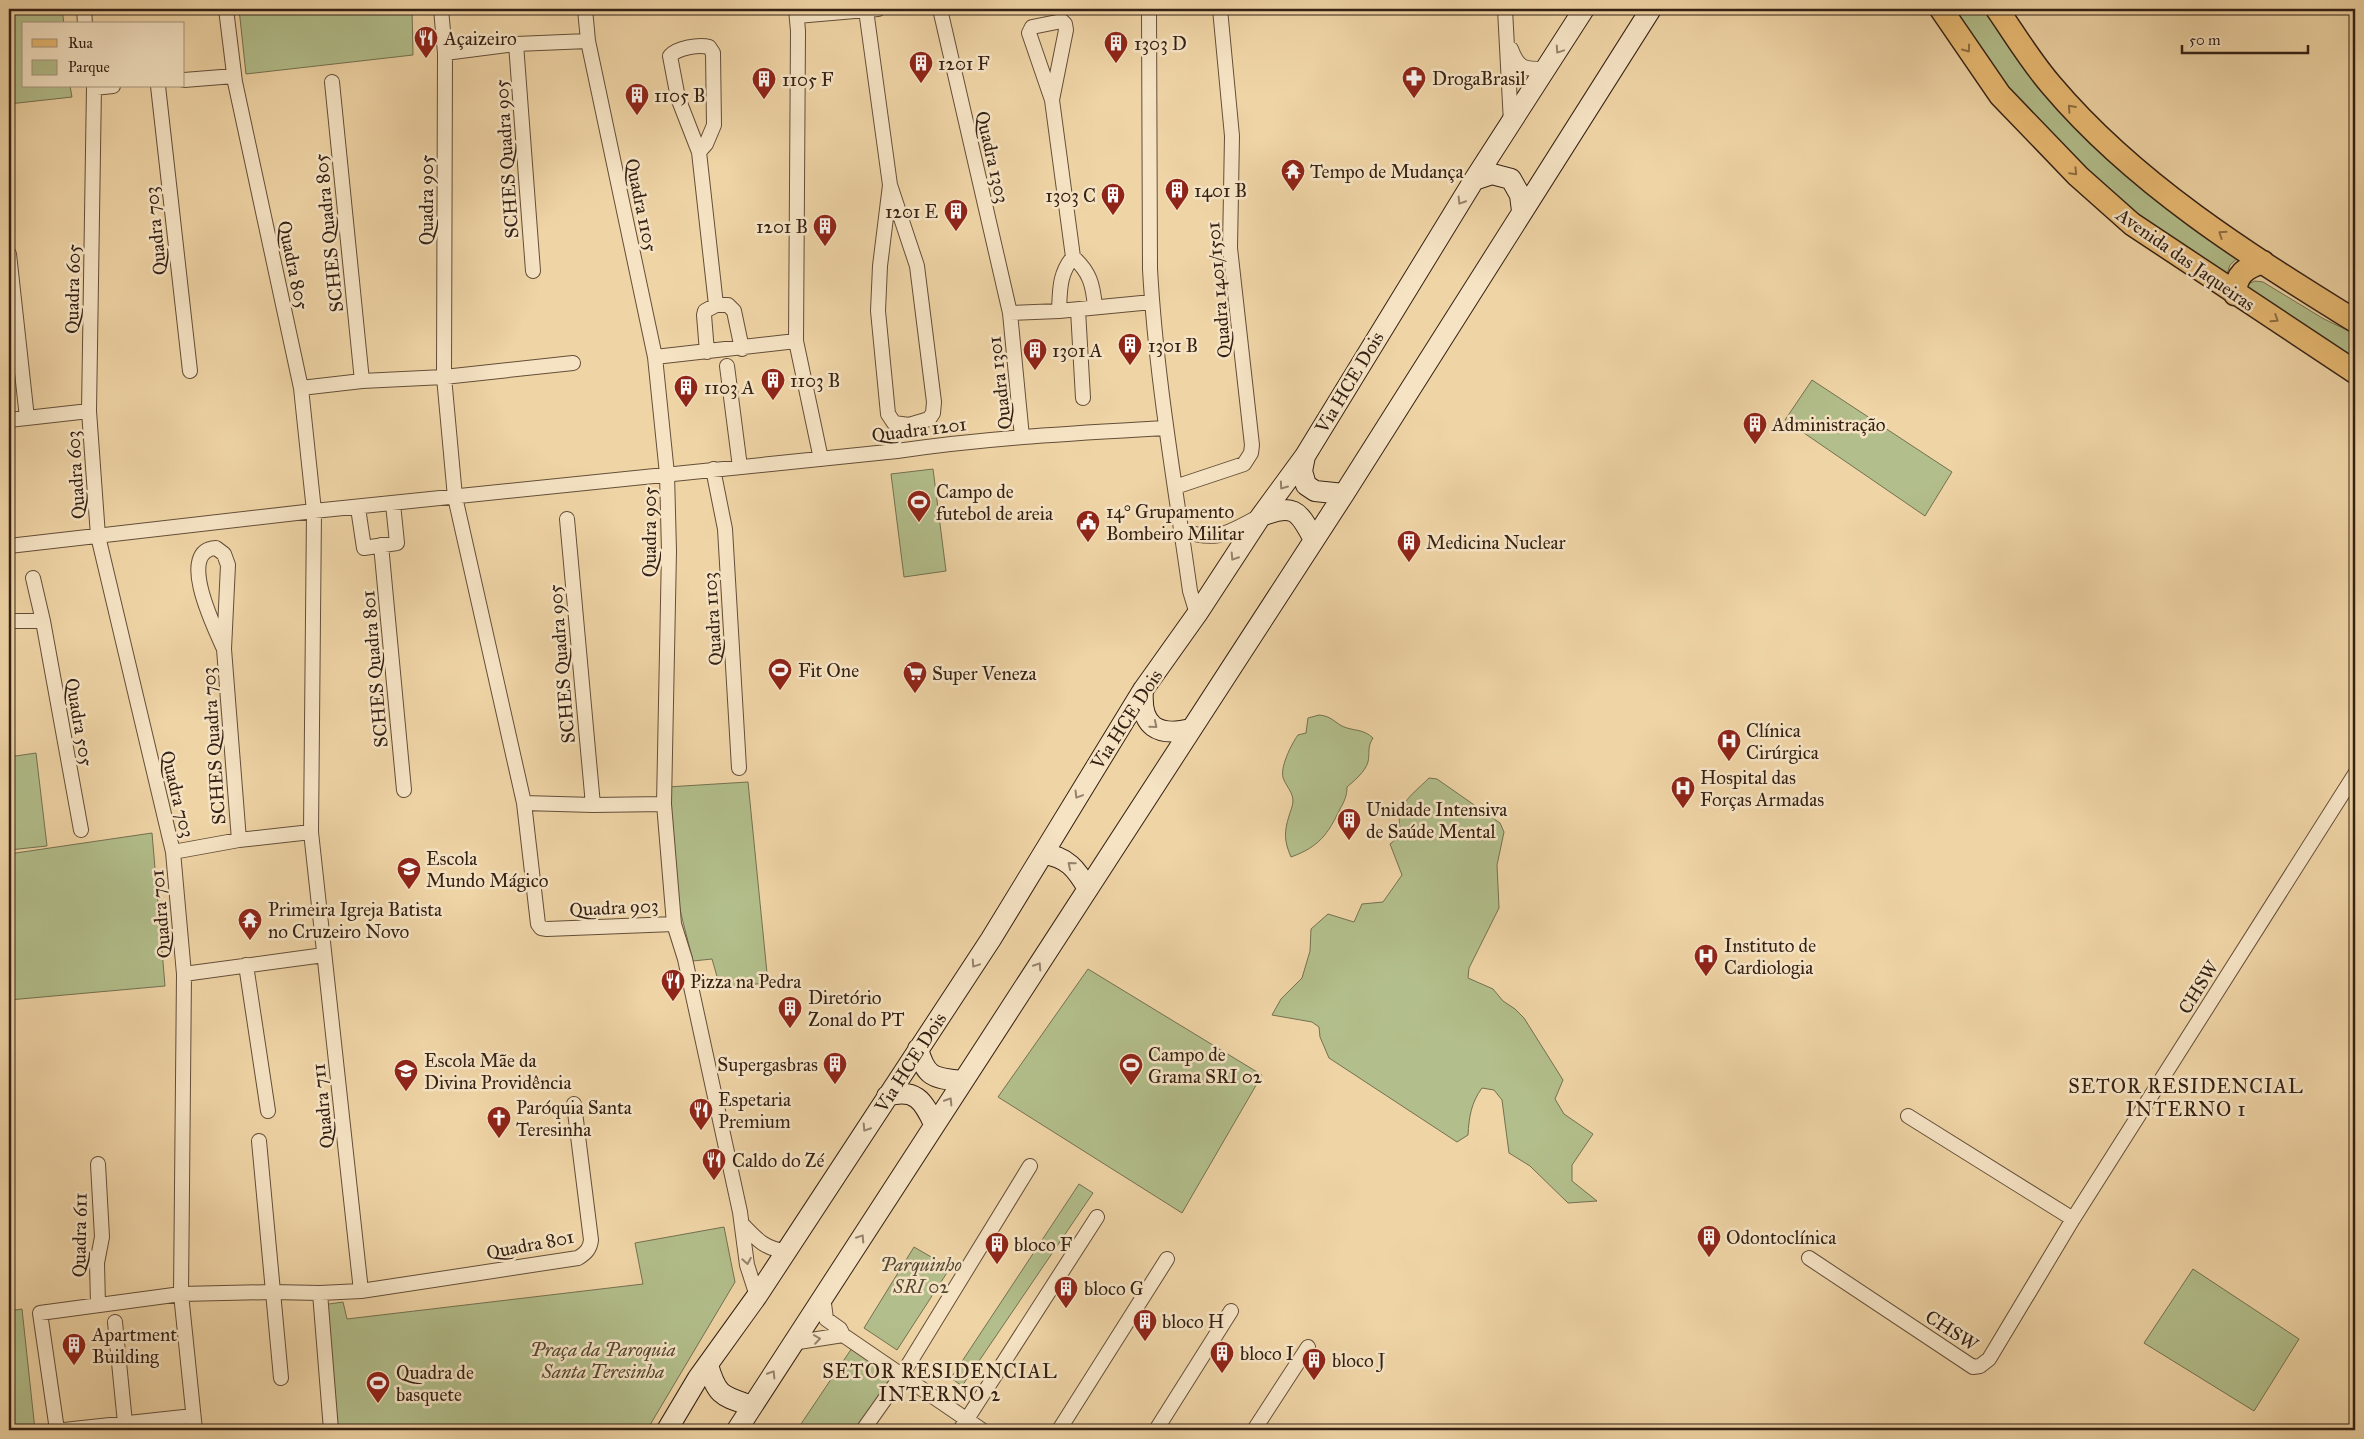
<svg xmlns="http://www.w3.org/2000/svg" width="2364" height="1439" font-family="'IM FELL Great Primer',serif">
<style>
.green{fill:#b2be8b;stroke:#747050}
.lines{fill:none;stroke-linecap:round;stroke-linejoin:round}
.minor-casing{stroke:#644e38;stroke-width:16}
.secondary-casing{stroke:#352114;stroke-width:22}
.primary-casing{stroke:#352114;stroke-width:25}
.minor{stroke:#f5e3c4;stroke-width:14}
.secondary{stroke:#f5e3c4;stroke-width:20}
.primary{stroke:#e8ba72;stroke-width:22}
.oneway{stroke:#8e6e43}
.oneway2{stroke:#95826c}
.labels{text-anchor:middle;stroke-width:5;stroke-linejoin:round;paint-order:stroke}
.poi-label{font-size:19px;fill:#352114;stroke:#f5e3c4;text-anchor:start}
.street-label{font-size:19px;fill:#352114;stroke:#f5e3c4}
.park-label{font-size:19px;font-style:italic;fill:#544832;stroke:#f5e3c4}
.neighbourhood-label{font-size:20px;letter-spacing:1px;fill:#352114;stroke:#f5e3c4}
</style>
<rect width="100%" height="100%" fill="#efd4a5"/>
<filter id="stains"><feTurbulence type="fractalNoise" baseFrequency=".004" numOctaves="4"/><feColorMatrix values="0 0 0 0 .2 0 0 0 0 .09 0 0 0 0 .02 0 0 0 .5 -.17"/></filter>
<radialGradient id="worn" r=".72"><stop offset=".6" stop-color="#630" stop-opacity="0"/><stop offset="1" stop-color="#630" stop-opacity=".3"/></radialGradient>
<path class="green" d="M9,9h53l2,15h-40v62h46l2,11 -63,7z
M239,9h173l1,46 -167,19z
M1949,9h36l7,10 247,238 -9,8 -4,12 -100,-70 -44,-38 -78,-84z
M2255,281l8,1 61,37 31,15v27l-108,-74 3,-4z
M1812,380l140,92 -27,44 -140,-96z
M933,469l13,102 -42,6 -13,-103z
M1319,715c14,1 17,10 28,13 11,3 17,2 26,10 -6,9 -3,14 -5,24 -3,10 -14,19 -21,25 0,9 -3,15 -7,22 -12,25 -21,38 -49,48 -7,-16 -7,-25 -2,-41 1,-4 4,-10 4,-15 0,-8 -6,-14 -9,-21 -6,-10 8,-37 14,-45l8,-2 2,-15z
M36,753l11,93 -38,4v-93z
M1429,778l8,1 63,44 4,9 -7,33 2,43 -30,60 -1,10 25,11 10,12 12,8 9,9 39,62 -8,19 9,15 29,20 -21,31v16l25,20 -29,2 -38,-37 -21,-13 -7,-53 -8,-10 -12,-2c-11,15 -13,29 -14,47l-11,7 -128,-84 -9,-21 -1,-10 -7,-5 -40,-7 9,-16 21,-21 8,-27 1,-22 17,-15 26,8 8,-18 21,-2 19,-27 -12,-31 12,-10c-10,-27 9,-38 27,-56z
M748,782l20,201 -48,4 -8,-28 -19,2 -12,-47 -9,-47 -5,-80z
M152,833l13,153 -156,14v-146z
M1088,969l174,106 -80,138 -184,-116z
M1079,1184l14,9 -131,193 -11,-8z
M724,1227l11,55 -88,148h-310l-15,-125 21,-3 4,17 296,-35 -8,-41z
M914,1247l36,21 -53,82 -33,-22z
M2193,1269l106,70 -45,72 -110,-68z
M22,1309l13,121h-26l5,-1 -5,-50v-68z
M852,1348l42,28 -38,54h-59z"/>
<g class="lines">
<defs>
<path id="minor" d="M84,9l1,15
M226,9l9,73 66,306 13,123 -3,321 50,459 -41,2 11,137
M441,9l4,44 -1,324 11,120 69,306 14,121 3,4 6,1 127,-5
M585,9l3,32 67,316 12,117 2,77 -5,253 10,120 11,35 55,253 7,53 10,31
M796,9l2,22 -2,310 25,118
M940,9l70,304 12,124
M1149,9l1,260c6,108 25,215 40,322l7,23
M1505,9l6,114
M866,10l24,175 27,81 17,136 -1,11 -4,6 -20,6 -15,-2 -6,-9 -10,-103 2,-45 10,-81
M797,16l81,-7
M516,44l17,227
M1511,49c8,21 14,20 35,20
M445,53l71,-9 72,-3
M184,80l50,-4
M332,82l30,299
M94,86l-5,325 9,125 75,316 11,122 -3,320 14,136
M158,86l32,285
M94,88l19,-2
M1052,100l14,-70 -1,-6 -3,-3 -30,6 -3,6 23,67 21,157c17,15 20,28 22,50
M699,152l7,-8 8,-19 -1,-72 -4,-6c-10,-3 -32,1 -39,9l8,42 21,54 17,153
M9,254l18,164
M1078,310l5,88
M1059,311c1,-21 0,-37 14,-54
M1010,313l49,-2 93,-9
M707,352l-3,-37 1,-4 11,-6h12l6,6 8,38
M655,357l141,-16
M727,366l13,101
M301,388l61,-7 82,-4 129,-14
M9,420l80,-9
M713,469l12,60 14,239
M1175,487l69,-23 7,-11 1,-8 -22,-197 2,-112 -12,-127
M358,508l6,40 33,-5 -4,-39
M567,519l26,286
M1181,530c37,13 46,3 79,-14
M381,545l23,245
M9,546l305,-35 583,-60c89,-13 178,-18 268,-23
M33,578l10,43
M9,621h34l38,209
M224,649c-9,-20 -48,-99 -8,-101l8,6 4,11 -4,84 15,191
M524,803l69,2 71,-1
M173,852l66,-12 72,-8
M246,965l22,146
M184,974l140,-19
M1908,1116l165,103
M259,1141l22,237
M98,1164l4,73 -5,26 1,42
M742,1224c14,15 24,26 45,27
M1809,1258l164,109 7,-1 9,-7 84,-140 282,-445
M361,1291l217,-33c8,-5 12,-9 13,-18l-17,-136
M823,1296l3,23 14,10 3,6 139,95
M115,1322l10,101
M792,1343l51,-8
M57,1430l-17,-117 141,-19 91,-2 48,1
M64,1430l129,-14
M863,1430l39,-55 128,-209
M960,1430l137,-213
M1059,1430l108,-171
M1156,1430l75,-119
M1254,1430l54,-83"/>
<path id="secondary" d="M1474,180l18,-6 19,5 9,16 2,16
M1305,456l-3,15 4,14 9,6 29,3
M1261,516c32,-12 37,-7 52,22
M1143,690c-3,37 15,47 48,39
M1043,854c24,2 34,16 45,35
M918,1049c8,29 16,29 44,32
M887,1096c28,-8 36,4 47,28
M708,1365c9,32 15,31 44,41
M667,1430l31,-52 59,-82 234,-357 152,-249 54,-76 64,-98 44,-60 169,-276 110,-171
M737,1430l607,-936 307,-485"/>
<path id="primary" d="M1941,9l59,86 78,81 54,48 223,148
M1997,9c18,26 34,53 55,77 83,98 195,168 303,235
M2235,294c1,-20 10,-26 28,-32"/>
</defs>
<use href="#minor" class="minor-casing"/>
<use href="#secondary" class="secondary-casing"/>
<use href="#primary" class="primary-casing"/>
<use href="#minor" class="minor"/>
<use href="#secondary" class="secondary"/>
<use href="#primary" class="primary"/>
</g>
<defs><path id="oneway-chevron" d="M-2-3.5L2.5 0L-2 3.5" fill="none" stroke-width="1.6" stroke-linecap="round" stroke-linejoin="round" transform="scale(1.25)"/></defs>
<g class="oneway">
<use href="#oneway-chevron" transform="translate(1967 49) rotate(54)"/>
<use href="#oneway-chevron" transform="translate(2071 108) rotate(-132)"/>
<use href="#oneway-chevron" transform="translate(2074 172) rotate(46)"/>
<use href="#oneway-chevron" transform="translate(2222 234) rotate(-146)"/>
<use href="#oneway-chevron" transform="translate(2275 319) rotate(33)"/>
</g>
<g class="oneway2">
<use href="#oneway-chevron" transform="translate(1559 50) rotate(124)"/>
<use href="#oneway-chevron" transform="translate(1461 201) rotate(122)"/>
<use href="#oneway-chevron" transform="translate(1283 486) rotate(126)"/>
<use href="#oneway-chevron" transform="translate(1234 557) rotate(123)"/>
<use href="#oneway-chevron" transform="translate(1154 725) rotate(40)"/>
<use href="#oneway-chevron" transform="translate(1078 795) rotate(121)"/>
<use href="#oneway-chevron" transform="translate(1071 865) rotate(-140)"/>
<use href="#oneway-chevron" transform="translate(975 964) rotate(124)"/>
<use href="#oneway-chevron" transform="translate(1038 966) rotate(-57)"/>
<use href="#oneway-chevron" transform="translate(949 1101) rotate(-58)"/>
<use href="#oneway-chevron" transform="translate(866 1128) rotate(123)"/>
<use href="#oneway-chevron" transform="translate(861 1238) rotate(-57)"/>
<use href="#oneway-chevron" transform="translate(747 1261) rotate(80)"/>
<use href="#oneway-chevron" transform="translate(817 1339) rotate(-8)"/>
<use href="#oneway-chevron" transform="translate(772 1374) rotate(-58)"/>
</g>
<defs>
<symbol id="restaurant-pin" viewBox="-11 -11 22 30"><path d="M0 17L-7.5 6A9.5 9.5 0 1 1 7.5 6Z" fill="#8f2418" stroke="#f5e3c4"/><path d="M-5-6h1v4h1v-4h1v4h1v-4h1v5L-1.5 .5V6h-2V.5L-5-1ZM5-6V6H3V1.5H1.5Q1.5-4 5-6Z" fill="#fff"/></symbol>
<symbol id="building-pin" viewBox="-11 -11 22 30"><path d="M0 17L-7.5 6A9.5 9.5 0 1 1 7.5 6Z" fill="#8f2418" stroke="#f5e3c4"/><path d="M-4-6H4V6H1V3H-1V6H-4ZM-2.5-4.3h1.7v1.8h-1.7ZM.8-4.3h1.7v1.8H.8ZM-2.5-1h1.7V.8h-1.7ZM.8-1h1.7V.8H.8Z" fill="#fff"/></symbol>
<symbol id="pharmacy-pin" viewBox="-11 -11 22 30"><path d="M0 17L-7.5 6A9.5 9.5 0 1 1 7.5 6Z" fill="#8f2418" stroke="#f5e3c4"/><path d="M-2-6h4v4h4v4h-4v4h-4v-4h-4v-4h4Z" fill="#fff"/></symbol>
<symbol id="temple-pin" viewBox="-11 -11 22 30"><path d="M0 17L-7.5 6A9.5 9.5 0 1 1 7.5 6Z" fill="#8f2418" stroke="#f5e3c4"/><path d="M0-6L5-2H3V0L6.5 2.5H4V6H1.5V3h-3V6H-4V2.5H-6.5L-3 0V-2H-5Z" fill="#fff"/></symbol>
<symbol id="stadium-pin" viewBox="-11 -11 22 30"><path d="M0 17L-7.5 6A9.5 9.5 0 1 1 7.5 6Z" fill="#8f2418" stroke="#f5e3c4"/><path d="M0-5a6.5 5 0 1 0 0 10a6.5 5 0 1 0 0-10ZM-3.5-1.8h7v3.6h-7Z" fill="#fff"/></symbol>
<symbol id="civic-pin" viewBox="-11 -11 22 30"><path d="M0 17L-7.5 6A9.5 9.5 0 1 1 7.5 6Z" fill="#8f2418" stroke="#f5e3c4"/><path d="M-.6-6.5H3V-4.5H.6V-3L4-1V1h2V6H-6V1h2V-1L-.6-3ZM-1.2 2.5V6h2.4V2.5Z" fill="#fff"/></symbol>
<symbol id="supermarket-pin" viewBox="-11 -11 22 30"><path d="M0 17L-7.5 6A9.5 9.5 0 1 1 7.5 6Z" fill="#8f2418" stroke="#f5e3c4"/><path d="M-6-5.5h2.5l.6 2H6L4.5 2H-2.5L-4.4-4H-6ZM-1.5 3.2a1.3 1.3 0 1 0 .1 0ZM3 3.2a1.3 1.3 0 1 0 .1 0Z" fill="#fff"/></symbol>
<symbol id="hospital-pin" viewBox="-11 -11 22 30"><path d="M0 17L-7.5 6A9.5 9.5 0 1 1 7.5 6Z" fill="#8f2418" stroke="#f5e3c4"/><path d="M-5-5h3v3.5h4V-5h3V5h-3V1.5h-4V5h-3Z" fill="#fff"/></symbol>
<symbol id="school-pin" viewBox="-11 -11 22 30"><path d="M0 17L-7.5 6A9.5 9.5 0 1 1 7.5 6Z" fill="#8f2418" stroke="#f5e3c4"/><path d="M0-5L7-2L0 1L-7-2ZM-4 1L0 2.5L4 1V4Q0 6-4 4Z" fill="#fff"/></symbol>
<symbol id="church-pin" viewBox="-11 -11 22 30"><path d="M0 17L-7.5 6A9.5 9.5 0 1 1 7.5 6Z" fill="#8f2418" stroke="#f5e3c4"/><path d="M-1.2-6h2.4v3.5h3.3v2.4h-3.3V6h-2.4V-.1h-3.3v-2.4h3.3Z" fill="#fff"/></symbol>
</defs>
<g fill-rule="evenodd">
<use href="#restaurant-pin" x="412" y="24" width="28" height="38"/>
<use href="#building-pin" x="1102" y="29" width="28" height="38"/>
<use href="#building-pin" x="907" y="49" width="28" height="38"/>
<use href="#pharmacy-pin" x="1400" y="64" width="28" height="38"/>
<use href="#building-pin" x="750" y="65" width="28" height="38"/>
<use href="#building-pin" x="623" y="81" width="28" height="38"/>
<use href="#temple-pin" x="1279" y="157" width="28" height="38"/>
<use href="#building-pin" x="1163" y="176" width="28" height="38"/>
<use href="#building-pin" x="1099" y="181" width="28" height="38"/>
<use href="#building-pin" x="942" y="197" width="28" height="38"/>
<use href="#building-pin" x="811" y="212" width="28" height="38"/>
<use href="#building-pin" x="1116" y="331" width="28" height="38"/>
<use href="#building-pin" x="1021" y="336" width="28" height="38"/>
<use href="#building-pin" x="759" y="366" width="28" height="38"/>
<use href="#building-pin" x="672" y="373" width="28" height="38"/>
<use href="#building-pin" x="1741" y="410" width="28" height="38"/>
<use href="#stadium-pin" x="905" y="488" width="28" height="38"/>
<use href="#civic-pin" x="1074" y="508" width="28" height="38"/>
<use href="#building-pin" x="1395" y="528" width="28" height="38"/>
<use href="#stadium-pin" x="766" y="656" width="28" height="38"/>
<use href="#supermarket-pin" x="901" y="659" width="28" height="38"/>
<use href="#hospital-pin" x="1715" y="727" width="28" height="38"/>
<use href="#hospital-pin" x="1669" y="774" width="28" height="38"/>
<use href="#building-pin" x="1335" y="806" width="28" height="38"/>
<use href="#school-pin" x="395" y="855" width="28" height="38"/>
<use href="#temple-pin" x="236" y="906" width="28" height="38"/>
<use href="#hospital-pin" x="1692" y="942" width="28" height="38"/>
<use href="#restaurant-pin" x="659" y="967" width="28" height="38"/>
<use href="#building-pin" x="776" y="994" width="28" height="38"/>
<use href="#building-pin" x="821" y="1050" width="28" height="38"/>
<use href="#stadium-pin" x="1117" y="1051" width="28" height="38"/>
<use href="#school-pin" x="392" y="1057" width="28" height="38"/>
<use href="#restaurant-pin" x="687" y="1096" width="28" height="38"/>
<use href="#church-pin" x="485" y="1104" width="28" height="38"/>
<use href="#restaurant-pin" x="700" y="1146" width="28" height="38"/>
<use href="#building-pin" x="1695" y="1223" width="28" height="38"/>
<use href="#building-pin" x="983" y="1230" width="28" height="38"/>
<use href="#building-pin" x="1052" y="1274" width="28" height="38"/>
<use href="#building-pin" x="1131" y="1307" width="28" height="38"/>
<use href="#building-pin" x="60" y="1331" width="28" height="38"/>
<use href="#building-pin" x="1208" y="1339" width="28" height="38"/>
<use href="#building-pin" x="1300" y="1346" width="28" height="38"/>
<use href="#stadium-pin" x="364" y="1369" width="28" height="38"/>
</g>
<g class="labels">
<g class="poi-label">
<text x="444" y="45">Açaizeiro</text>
<text x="1134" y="50">1303 D</text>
<text x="938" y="70">1201 F</text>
<text x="1432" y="85">DrogaBrasil</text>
<text x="782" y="86">1105 F</text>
<text x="654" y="102">1105 B</text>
<text x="1310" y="178">Tempo de Mudança</text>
<text x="1194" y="197">1401 B</text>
<text x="1096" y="202" text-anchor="end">1303 C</text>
<text x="938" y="218" text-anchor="end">1201 E</text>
<text x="808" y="233" text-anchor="end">1201 B</text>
<text x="1148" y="352">1301 B</text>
<text x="1052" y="357">1301 A</text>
<text x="790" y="387">1103 B</text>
<text x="704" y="394">1103 A</text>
<text x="1772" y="431">Administração</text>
<text x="936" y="498">Campo de<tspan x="936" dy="22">futebol de areia</tspan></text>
<text x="1106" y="518">14° Grupamento<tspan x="1106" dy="22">Bombeiro Militar</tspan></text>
<text x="1426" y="549">Medicina Nuclear</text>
<text x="798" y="677">Fit One</text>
<text x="932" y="680">Super Veneza</text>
<text x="1746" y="737">Clínica<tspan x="1746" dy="22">Cirúrgica</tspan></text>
<text x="1700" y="784">Hospital das<tspan x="1700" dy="22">Forças Armadas</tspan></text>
<text x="1366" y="816">Unidade Intensiva<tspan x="1366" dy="22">de Saúde Mental</tspan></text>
<text x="426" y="865">Escola<tspan x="426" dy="22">Mundo Mágico</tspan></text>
<text x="268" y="916">Primeira Igreja Batista<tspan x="268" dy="22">no Cruzeiro Novo</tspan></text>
<text x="1724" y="952">Instituto de<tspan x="1724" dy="22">Cardiologia</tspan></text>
<text x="690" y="988">Pizza na Pedra</text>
<text x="808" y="1004">Diretório<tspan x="808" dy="22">Zonal do PT</tspan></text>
<text x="1148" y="1061">Campo de<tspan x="1148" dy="22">Grama SRI 02</tspan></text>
<text x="424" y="1067">Escola Mãe da<tspan x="424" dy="22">Divina Providência</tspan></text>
<text x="818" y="1071" text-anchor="end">Supergasbras</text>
<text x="718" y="1106">Espetaria<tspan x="718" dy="22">Premium</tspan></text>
<text x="516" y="1114">Paróquia Santa<tspan x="516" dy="22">Teresinha</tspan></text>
<text x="732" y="1167">Caldo do Zé</text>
<text x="1726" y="1244">Odontoclínica</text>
<text x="1014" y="1251">bloco F</text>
<text x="1084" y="1295">bloco G</text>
<text x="1162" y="1328">bloco H</text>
<text x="92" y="1341">Apartment<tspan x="92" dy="22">Building</tspan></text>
<text x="1240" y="1360">bloco I</text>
<text x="1332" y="1367">bloco J</text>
<text x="396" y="1379">Quadra de<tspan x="396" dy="22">basquete</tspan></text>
</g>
<g class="street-label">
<text transform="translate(993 157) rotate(77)" y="7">Quadra 1303</text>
<text transform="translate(506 159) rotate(-94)" y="7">SCHES Quadra 905</text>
<text transform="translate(426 200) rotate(-90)" y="7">Quadra 905</text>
<text transform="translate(642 205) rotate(78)" y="7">Quadra 1105</text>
<text transform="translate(155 231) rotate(-96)" y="7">Quadra 703</text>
<text transform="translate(328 233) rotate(-96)" y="7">SCHES Quadra 805</text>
<text transform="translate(2186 259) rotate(35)" y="7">Avenida das Jaqueiras</text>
<text transform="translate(294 265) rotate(78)" y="7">Quadra 805</text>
<text transform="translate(72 289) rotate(-89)" y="7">Quadra 605</text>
<text transform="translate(1218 290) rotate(-95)" y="7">Quadra 1401/1501</text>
<text transform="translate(1349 382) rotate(-59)" y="7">Via HCE Dois</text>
<text transform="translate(999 383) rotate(-97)" y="7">Quadra 1301</text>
<text transform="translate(919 429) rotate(-7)" y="7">Quadra 1201</text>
<text transform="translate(75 475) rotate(-94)" y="7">Quadra 603</text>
<text transform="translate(649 532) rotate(-90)" y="7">Quadra 905</text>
<text transform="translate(712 619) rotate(-94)" y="7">Quadra 1103</text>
<text transform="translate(561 664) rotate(-95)" y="7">SCHES Quadra 905</text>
<text transform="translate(374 669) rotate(-95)" y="7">SCHES Quadra 801</text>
<text transform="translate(1126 719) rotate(-57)" y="7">Via HCE Dois</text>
<text transform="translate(80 722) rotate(80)" y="7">Quadra 505</text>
<text transform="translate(213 746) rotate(-94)" y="7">SCHES Quadra 703</text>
<text transform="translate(178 794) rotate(76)" y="7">Quadra 703</text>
<text transform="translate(614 907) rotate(-3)" y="7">Quadra 903</text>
<text transform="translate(160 914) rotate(-95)" y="7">Quadra 701</text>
<text transform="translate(2198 987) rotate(-58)" y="7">CHSW</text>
<text transform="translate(910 1062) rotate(-57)" y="7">Via HCE Dois</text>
<text transform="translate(322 1106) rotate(-96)" y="7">Quadra 711</text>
<text transform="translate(79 1235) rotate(-89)" y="7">Quadra 611</text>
<text transform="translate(530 1244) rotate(-11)" y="7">Quadra 801</text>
<text transform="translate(1952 1330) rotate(33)" y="7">CHSW</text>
</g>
<g class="park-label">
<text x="921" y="1271">Parquinho<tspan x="921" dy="22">SRI 02</tspan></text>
<text x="603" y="1356">Praça da Paroquia<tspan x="603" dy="22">Santa Teresinha</tspan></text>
</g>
<g class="neighbourhood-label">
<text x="2186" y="1093">SETOR RESIDENCIAL<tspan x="2186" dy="23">INTERNO 1</tspan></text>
<text x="940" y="1378">SETOR RESIDENCIAL<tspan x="940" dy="23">INTERNO 2</tspan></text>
</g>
</g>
<rect width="2364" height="1439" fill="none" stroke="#efd4a5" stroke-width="30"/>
<rect x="10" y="10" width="2344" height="1419" fill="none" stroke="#352114" stroke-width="2.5"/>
<rect x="15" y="15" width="2334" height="1409" fill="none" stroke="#352114"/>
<rect x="22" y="22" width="162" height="65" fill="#f5e3c4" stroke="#a8957e"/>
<rect x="32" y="39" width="25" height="8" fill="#e8ba72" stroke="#a8957e"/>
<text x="68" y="48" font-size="15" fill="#352114">Rua</text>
<rect x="32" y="60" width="25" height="15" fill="#b2be8b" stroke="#a8957e"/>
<text x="68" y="72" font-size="15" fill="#352114">Parque</text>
<path d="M2182 45v8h126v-8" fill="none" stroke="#352114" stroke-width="2.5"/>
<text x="2189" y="45" font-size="15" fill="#352114" stroke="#f5e3c4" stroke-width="4" paint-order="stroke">50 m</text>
<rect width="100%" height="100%" filter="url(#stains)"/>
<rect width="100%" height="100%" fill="url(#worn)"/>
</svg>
